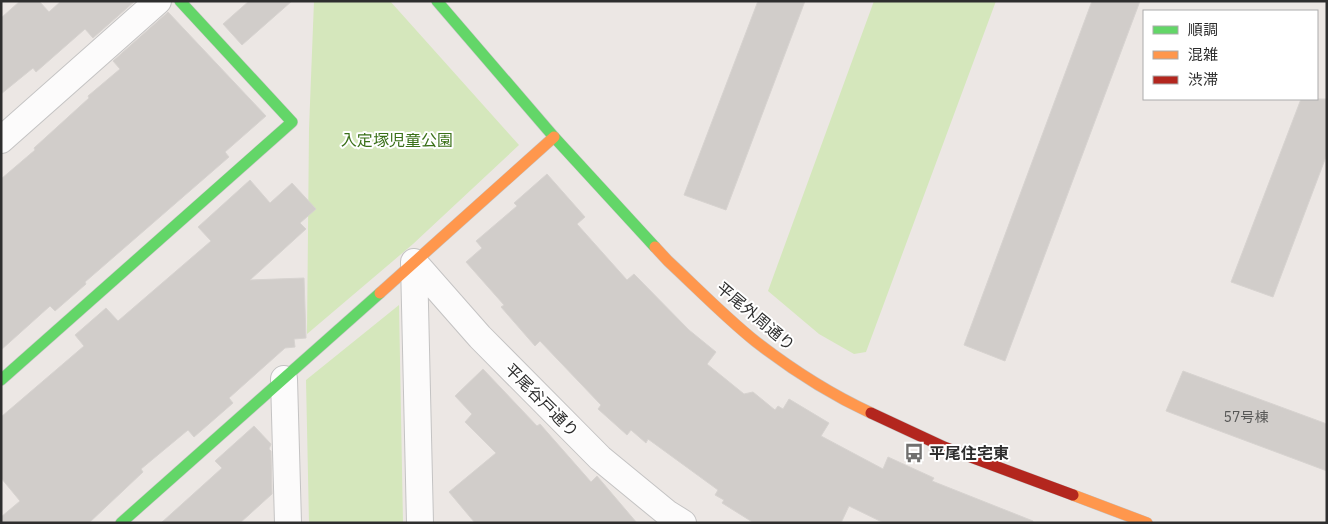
<svg xmlns="http://www.w3.org/2000/svg" width="1328" height="524" font-family="'IBM Plex Sans','Noto Sans JP',sans-serif">
<style>
.green{fill:#d5e7bc}
.building{fill:#d1cdca;stroke:#d7d3d0}
.lines{fill:none;stroke-linecap:round;stroke-linejoin:round}
.street-casing{stroke:#c4c3c3;stroke-width:28}
.fast-casing{stroke:#c4c3c3;stroke-width:12}
.slow-casing{stroke:#c4c3c3;stroke-width:12}
.jam-casing{stroke:#c4c3c3;stroke-width:12}
.street{stroke:#fcfbfb;stroke-width:26}
.fast{stroke:#63d668;stroke-width:11}
.slow{stroke:#ff974d;stroke-width:11}
.jam{stroke:#b3261e;stroke-width:11}
.labels{text-anchor:middle;stroke-width:4;stroke-linejoin:round;paint-order:stroke}
.number-label{font-size:14px;fill:#585857}
.park-label{font-size:16px;fill:#3a7018;stroke:#fff}
.street-label{font-size:16px;fill:#2e2e2e;stroke:#fff}
.poi-label{font-size:16px;font-weight:bold;fill:#2e2e2e;stroke:#fff;text-anchor:start}
</style>
<rect width="100%" height="100%" fill="#ece7e4"/>
<path class="green" d="M314,1h76l129,144 -106,99 -106,90 2,-205z
M874,1h122l-130,351 -12,2 -35,-20 -51,-43z
M399,305l4,218h-94l-3,-143z"/>
<path class="building" d="M20,1h19l10,11 12,-11h74l-42,37 -8,-9 -49,43 -3,-4 -32,26v-76z
M249,1h43l-50,44 -19,-21z
M758,1h47l-79,209 -42,-15z
M1092,1h48l-135,360 -41,-16z
M168,12l98,104 -41,36 4,5 -144,125 1,2 -31,27 -5,-5 -49,44v-171l34,-29 -1,-2 55,-50 -1,-2 32,-27 -7,-8z
M1301,99h26v55l-54,143 -42,-15z
M547,174l38,43 -8,7 50,56 7,-6 55,56 27,22 -9,12 37,30 9,-2 22,18 3,-4 5,3 6,-10 40,24 -8,13 62,33 5,-12 46,21 -2,3 101,40v2h-149l-35,-17 -8,17h-87l-32,-20 2,-3 -9,-5 3,-5 -70,-51 -2,4 -15,-13 -4,5 -29,-26 3,-4 -61,-64 -5,5 -34,-39 3,-2 -38,-43 16,-14 -6,-7 41,-35 -3,-3z
M250,180l20,23 22,-20 24,26 -16,14 6,6 -56,51 54,-2 2,60 -12,1 1,8 -10,1 -56,50 4,5 -39,34 -6,-7 -47,39 2,3 -54,51h-88v-6l19,-16 -19,-23v-61l83,-71 -9,-11 31,-27 12,13 93,-80 -13,-14z
M483,369l54,57 3,-2 51,58 6,-6 40,47h-162l-26,-31 47,-39 -31,-31 7,-8 -17,-18z
M1183,371l144,53v47l-161,-60z
M254,426l17,18 -2,5 2,2 1,43 -32,29h-79l61,-55 -7,-7z"/>
<g class="lines">
<defs>
<path id="street" d="M1,140l157,-139
M414,262l66,75 120,121 67,55 16,10
M414,262l6,261
M284,379l4,144"/>
<path id="fast" d="M437,1l117,136 101,110
M1,380l291,-258 -112,-121
M121,523l259,-230"/>
<path id="slow" d="M655,247l13,14c28,26 57,56 87,80 36,28 75,53 116,72
M380,293l174,-156
M1073,495l74,28"/>
<path id="jam" d="M871,413l73,34 129,48"/>
</defs>
<use href="#street" class="street-casing"/>
<use href="#fast" class="fast-casing"/>
<use href="#slow" class="slow-casing"/>
<use href="#jam" class="jam-casing"/>
<use href="#street" class="street"/>
<use href="#fast" class="fast"/>
<use href="#slow" class="slow"/>
<use href="#jam" class="jam"/>
</g>
<defs>
<symbol id="bus-bare" viewBox="-9 -9 18 18"><path d="M-5-6H5V4H4V6H2V4H-2V6H-4V4H-5ZM-3.5-4V0h7V-4ZM-3.5 1.2v1.5H-2V1.2ZM2 1.2v1.5H3.5V1.2Z" fill="#706f6e" stroke="#fff" stroke-width="2.5" paint-order="stroke"/></symbol>
</defs>
<g fill-rule="evenodd">
<use href="#bus-bare" x="900" y="439" width="28" height="28"/>
</g>
<g class="labels">
<g class="number-label">
<text x="1246" y="422">57号棟</text>
</g>
<g class="park-label">
<text x="397" y="146">入定塚児童公園</text>
</g>
<g class="street-label">
<text transform="translate(756 316) rotate(40)" y="6">平尾外周通り</text>
<text transform="translate(542 400) rotate(45)" y="6">平尾谷戸通り</text>
</g>
<g class="poi-label">
<text x="929" y="459">平尾住宅東</text>
</g>
</g>
<rect width="1328" height="524" fill="none" stroke="#2e2e2e" stroke-width="5"/>
<rect x="1143" y="10" width="175" height="90" fill="#ffffff" stroke="#ababab"/>
<rect x="1153" y="26" width="25" height="8" fill="#63d668" stroke="#ababab"/>
<text x="1188" y="35" font-size="15" fill="#2e2e2e">順調</text>
<rect x="1153" y="51" width="25" height="8" fill="#ff974d" stroke="#ababab"/>
<text x="1188" y="60" font-size="15" fill="#2e2e2e">混雑</text>
<rect x="1153" y="76" width="25" height="8" fill="#b3261e" stroke="#ababab"/>
<text x="1188" y="85" font-size="15" fill="#2e2e2e">渋滞</text>
</svg>
